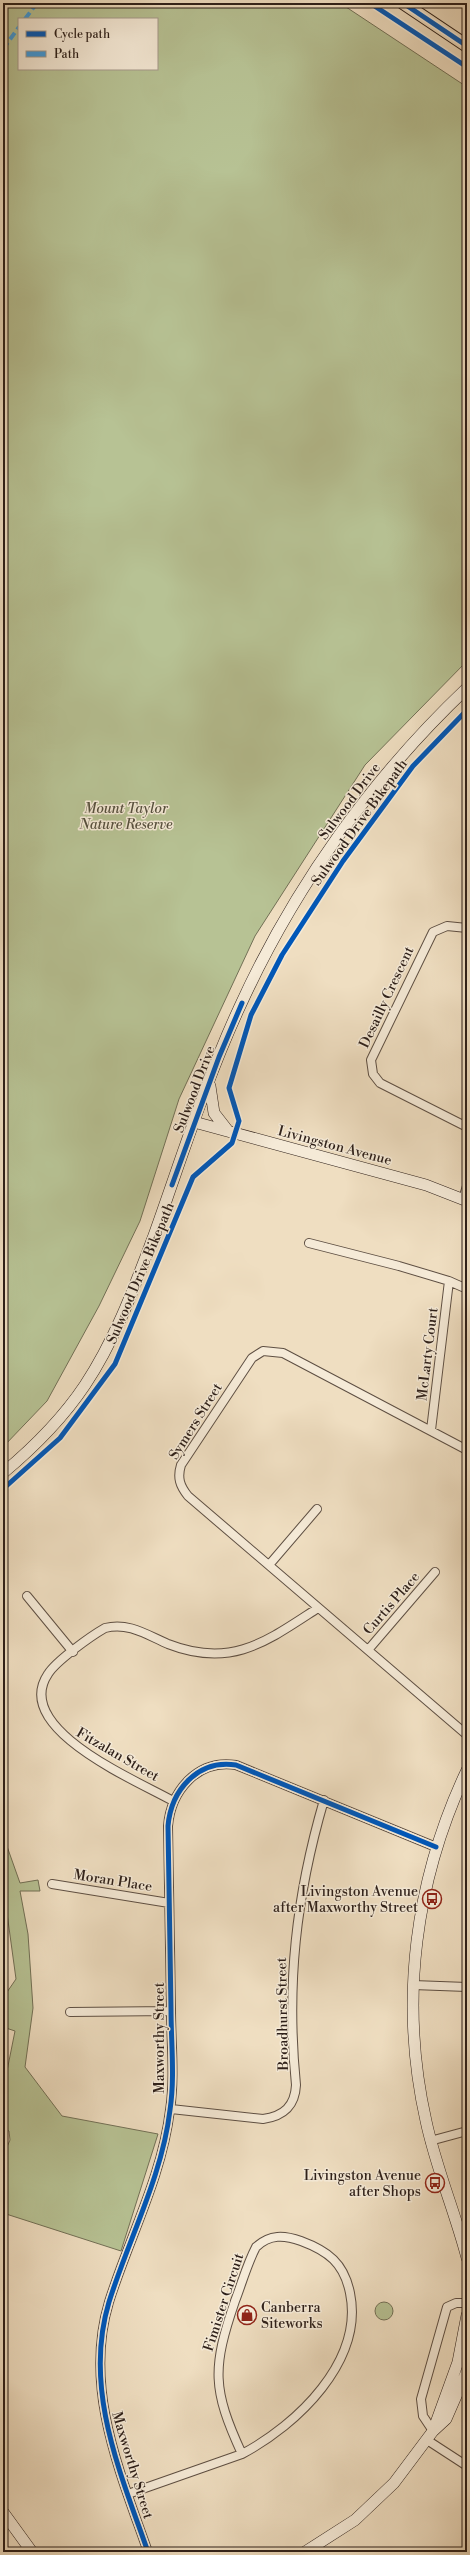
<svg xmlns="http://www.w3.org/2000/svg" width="470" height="2555" font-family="'Libre Bodoni',serif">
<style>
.green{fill:#b7c294;stroke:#727056;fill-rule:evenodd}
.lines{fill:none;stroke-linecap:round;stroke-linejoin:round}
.street-casing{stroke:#5e4f43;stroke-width:10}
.secondary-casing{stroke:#2d1f19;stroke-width:12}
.primary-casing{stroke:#2d1f19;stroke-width:14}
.street{stroke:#f5ead7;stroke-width:8}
.secondary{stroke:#f5ead7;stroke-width:11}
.primary{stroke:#efdec1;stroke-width:12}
.quiet{stroke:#3d9bdf;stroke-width:4;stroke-dasharray:8 4;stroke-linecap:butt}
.cycleway-casing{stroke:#f5ead7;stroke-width:8}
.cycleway{stroke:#0057b8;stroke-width:5}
.labels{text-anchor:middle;stroke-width:3;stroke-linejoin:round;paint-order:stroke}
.street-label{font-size:14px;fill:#2d1f19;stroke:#f5ead7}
.park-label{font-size:14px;font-style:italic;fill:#56503e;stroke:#f5ead7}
.poi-label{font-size:14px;fill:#2d1f19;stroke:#f5ead7;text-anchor:end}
</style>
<rect width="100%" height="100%" fill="#efdec1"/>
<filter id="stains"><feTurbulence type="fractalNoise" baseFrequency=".005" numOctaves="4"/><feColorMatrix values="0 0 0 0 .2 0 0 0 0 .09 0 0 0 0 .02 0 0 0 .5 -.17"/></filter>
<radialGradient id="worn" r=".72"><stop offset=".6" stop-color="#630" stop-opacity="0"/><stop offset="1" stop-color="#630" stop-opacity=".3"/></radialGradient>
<path class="green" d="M3,3h337l127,84v574l-102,104 -110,171 -76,163 -39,122 -41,85 -52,95 -44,46zM19,19h138v50h-138z
M3,1835l17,48 18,-3 2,11h-20l8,43 5,74 -8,59 37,49 96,18 -37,117 -118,-38v-57l7,-16 -1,-9 -6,-3v-37l12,-60 -12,-4v-29l13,-19 -13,-95z
M375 2311a9 9 0 1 1 18 0a9 9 0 1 1-18 0Z"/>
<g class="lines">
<defs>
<path id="street" d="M467,928l-20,-2 -14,6 -62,128 2,14 7,9 87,44
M463,1199l4,-13
M309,1243l90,23 50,15
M431,1430l18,-149 18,8
M467,1450l-184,-97 -20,-2 -11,7 -71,107c-4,13 -1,21 7,31l279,239
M269,1565l48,-56
M27,1596l46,56
M368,1650l67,-78
M173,1801c-35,-20 -162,-72 -125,-127 8,-13 43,-38 57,-46 24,-6 42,7 63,16 64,25 99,-3 150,-36
M52,1884l117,19
M413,1985l54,2
M70,2012l101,-1
M171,2109l92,10c21,-3 32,-13 33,-34 -10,-100 0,-189 28,-285
M430,2141l37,-10
M433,2431l-10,-15 -2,-17 26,-92 9,-4h11
M427,2440l40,26
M128,2494l114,-40c-30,-65 -30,-86 -7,-153 7,-18 12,-37 21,-54 14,-13 28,-12 45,-6 27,10 43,22 49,52 14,68 -53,132 -108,161
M148,2552c-28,-80 -65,-164 -39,-250 20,-64 53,-125 61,-192 5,-33 1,-67 1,-101 -1,-61 -2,-122 -3,-183 3,-35 29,-67 68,-61l200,82"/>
<path id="secondary" d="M210,1086l4,27 14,18
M194,1122l232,63 41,16
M3,1473c30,-25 60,-55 82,-88 30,-45 49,-97 68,-147 28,-78 53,-159 88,-234 54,-118 132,-227 226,-316
M467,1770c-52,110 -68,231 -41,351 10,47 29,91 41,137
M433,2431l25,-69 9,-47
M3,2512l29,40
M305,2552l50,-32 39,-37 39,-52 13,-12 21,-48"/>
<path id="primary" d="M403,3l64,43"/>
</defs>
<use href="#street" class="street-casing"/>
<use href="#secondary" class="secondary-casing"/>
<use href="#primary" class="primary-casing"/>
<use href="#street" class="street"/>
<use href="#secondary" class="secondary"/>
<use href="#primary" class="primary"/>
<path class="quiet" d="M25,19l12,-16
M3,49l16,-22"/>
<defs>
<path id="cycleway" d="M370,3l97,64
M403,3l64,43
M172,1185l47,-128 23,-54
M3,1489l57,-51 55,-74 78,-187 39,-34 7,-22 -10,-33 22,-73 31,-60 61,-94 70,-95 54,-56
M148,2552c-28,-80 -65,-164 -39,-250 20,-64 53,-125 61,-192 5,-33 1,-67 1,-101 -1,-61 -2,-122 -3,-183 3,-35 29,-67 68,-61l200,82"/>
</defs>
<use href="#cycleway" class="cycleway-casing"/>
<use href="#cycleway" class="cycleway"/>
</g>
<defs>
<symbol id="bus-ring" viewBox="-11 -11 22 22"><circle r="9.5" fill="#f5ead7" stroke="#8f2418" stroke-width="1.5"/><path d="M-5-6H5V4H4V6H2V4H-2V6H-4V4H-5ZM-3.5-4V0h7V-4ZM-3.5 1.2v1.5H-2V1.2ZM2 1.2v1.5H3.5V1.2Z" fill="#8f2418"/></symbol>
<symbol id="shop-ring" viewBox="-11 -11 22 22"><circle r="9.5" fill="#f5ead7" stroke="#8f2418" stroke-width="1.5"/><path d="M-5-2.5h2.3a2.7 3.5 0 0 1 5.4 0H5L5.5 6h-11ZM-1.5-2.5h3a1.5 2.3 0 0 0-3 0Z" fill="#8f2418"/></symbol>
</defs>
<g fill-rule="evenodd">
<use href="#bus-ring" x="421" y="1888" width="22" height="22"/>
<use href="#bus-ring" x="424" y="2172" width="22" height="22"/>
<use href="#shop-ring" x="236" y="2304" width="22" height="22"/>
</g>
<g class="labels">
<g class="street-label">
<text transform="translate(349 801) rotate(-53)" y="5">Sulwood Drive</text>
<text transform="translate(359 822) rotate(-54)" y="5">Sulwood Drive Bikepath</text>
<text transform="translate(386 997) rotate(-65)" y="5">Desailly Crescent</text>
<text transform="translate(194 1089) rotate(-69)" y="5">Sulwood Drive</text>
<text transform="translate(335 1145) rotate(15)" y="5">Livingston Avenue</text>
<text transform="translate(140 1273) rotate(-67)" y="5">Sulwood Drive Bikepath</text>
<text transform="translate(427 1354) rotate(-83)" y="5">McLarty Court</text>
<text transform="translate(195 1421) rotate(-58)" y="5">Symers Street</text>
<text transform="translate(391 1603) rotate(-49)" y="5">Curtis Place</text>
<text transform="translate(118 1754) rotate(30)" y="5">Fitzalan Street</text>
<text transform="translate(113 1880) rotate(9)" y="5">Moran Place</text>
<text transform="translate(282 2014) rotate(-91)" y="5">Broadhurst Street</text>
<text transform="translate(159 2038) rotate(-90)" y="5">Maxworthy Street</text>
<text transform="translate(223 2302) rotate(-72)" y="5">Fimister Circuit</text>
<text transform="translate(133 2465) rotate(73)" y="5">Maxworthy Street</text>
</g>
<g class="park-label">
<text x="126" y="813">Mount Taylor<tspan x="126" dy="16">Nature Reserve</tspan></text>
</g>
<g class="poi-label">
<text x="418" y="1896">Livingston Avenue<tspan x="418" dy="16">after Maxworthy Street</tspan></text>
<text x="421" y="2180">Livingston Avenue<tspan x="421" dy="16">after Shops</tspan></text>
<text x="261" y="2312" text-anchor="start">Canberra<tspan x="261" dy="16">Siteworks</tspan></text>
</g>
</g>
<rect width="470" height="2555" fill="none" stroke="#efdec1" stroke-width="16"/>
<rect x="4" y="4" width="462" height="2547" fill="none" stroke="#2d1f19" stroke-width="2"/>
<rect x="8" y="8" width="454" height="2539" fill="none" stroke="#2d1f19"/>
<rect x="18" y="18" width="140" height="52" fill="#f5ead7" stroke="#a5998b"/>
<rect x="26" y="31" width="20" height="6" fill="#0057b8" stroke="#a5998b"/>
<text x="54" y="38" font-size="12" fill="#2d1f19">Cycle path</text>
<rect x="26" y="51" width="20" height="6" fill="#3d9bdf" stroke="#a5998b"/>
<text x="54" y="58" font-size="12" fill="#2d1f19">Path</text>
<rect width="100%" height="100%" filter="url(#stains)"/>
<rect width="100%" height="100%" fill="url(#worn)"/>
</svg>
